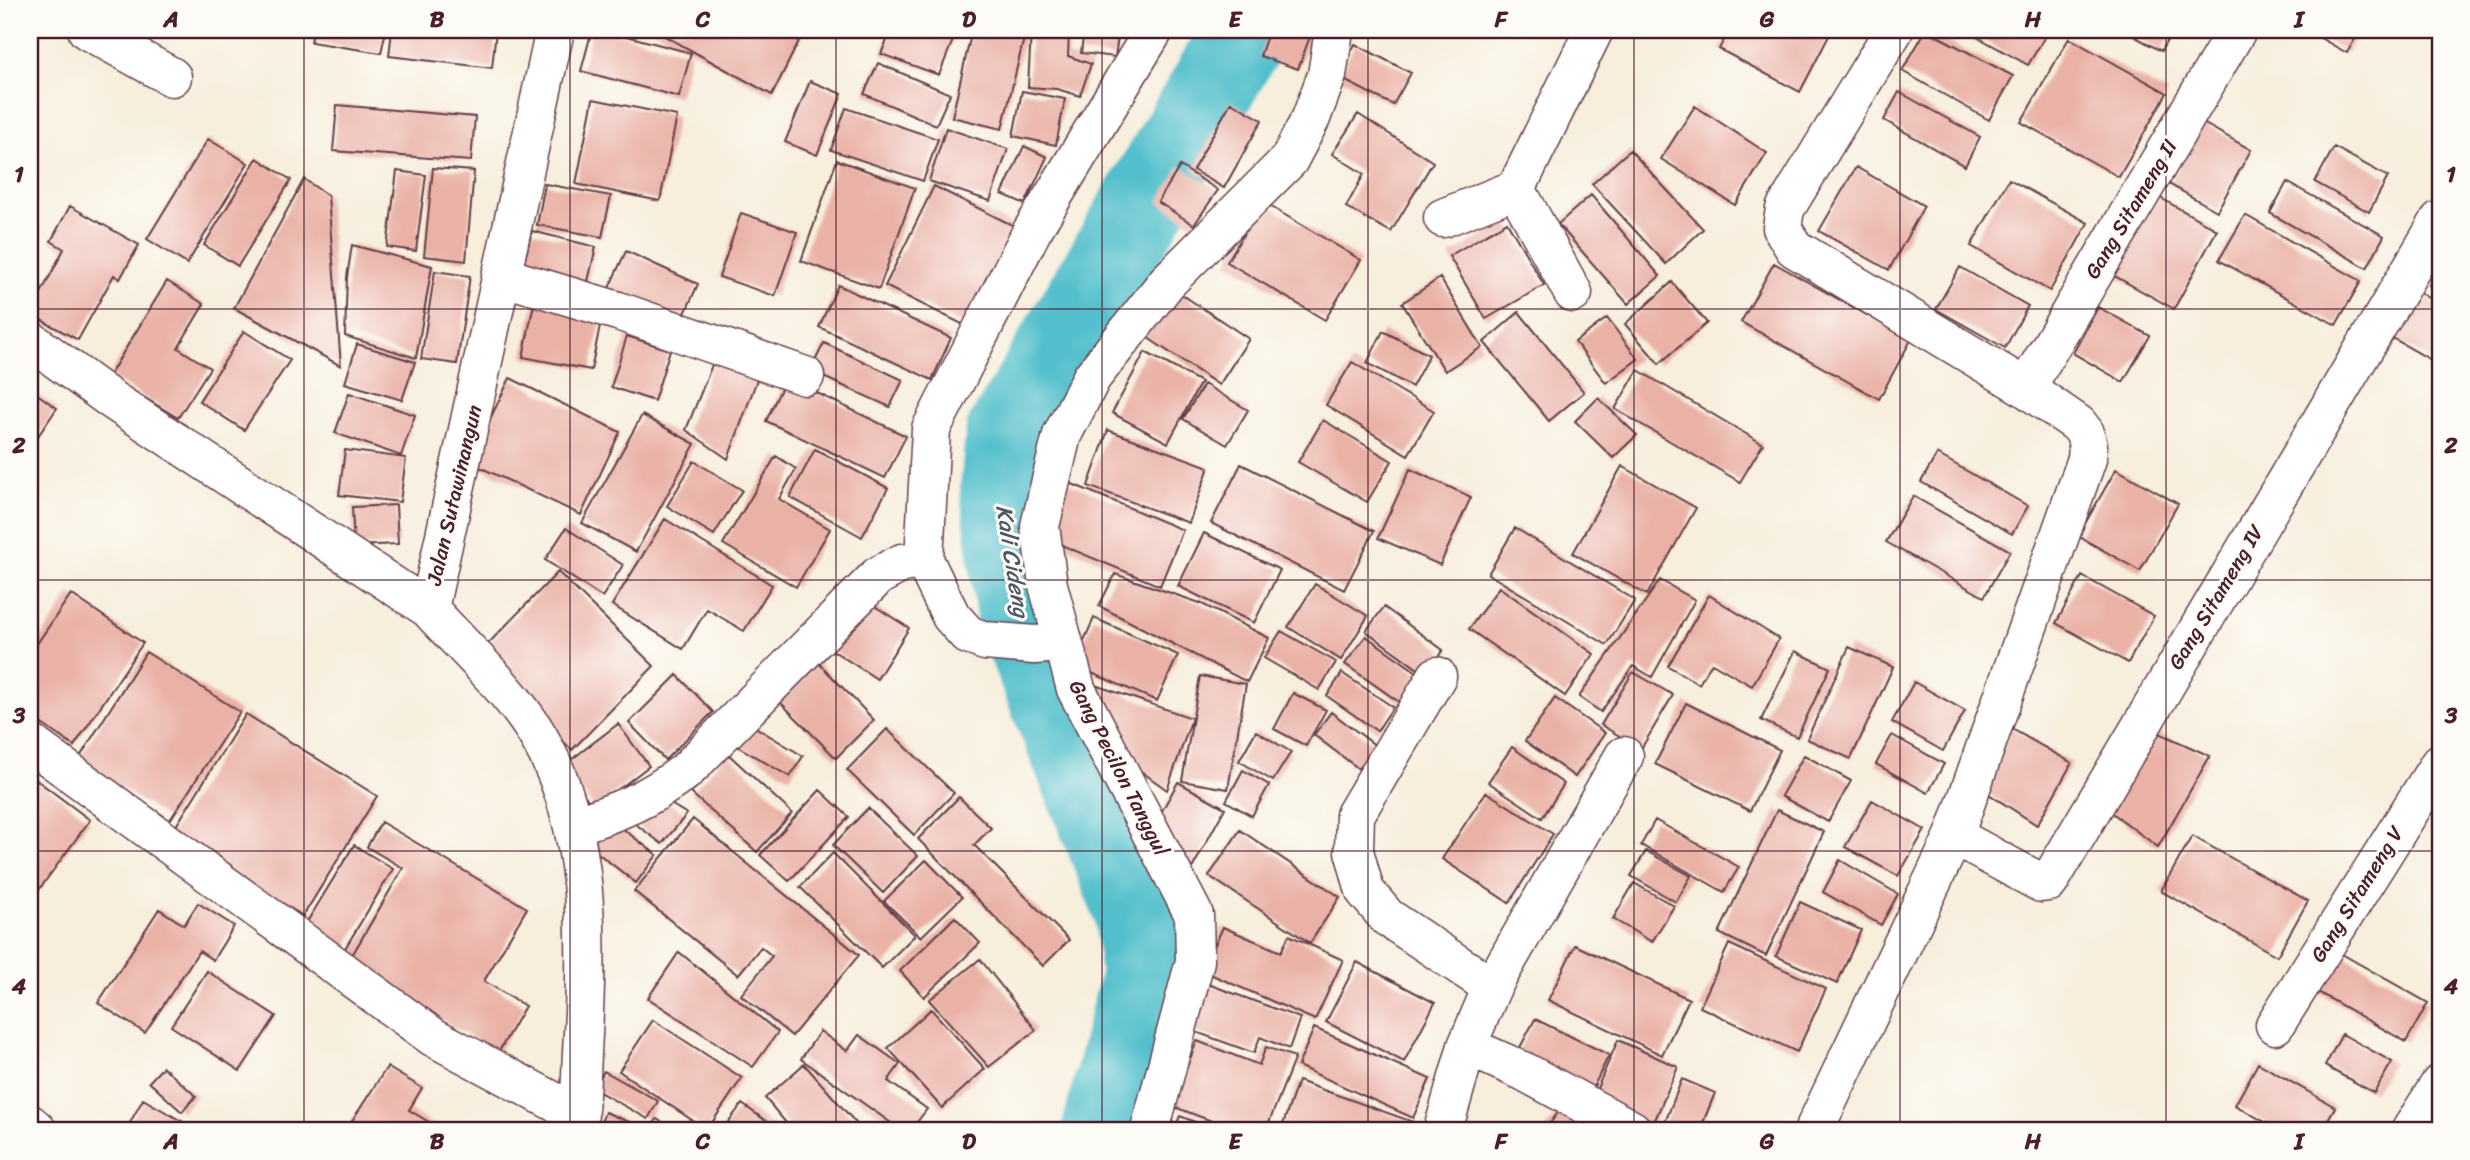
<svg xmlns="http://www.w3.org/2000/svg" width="2470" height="1160" font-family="Sriracha,sans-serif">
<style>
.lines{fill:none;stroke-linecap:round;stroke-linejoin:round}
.river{stroke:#53bfcc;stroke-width:86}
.building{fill:#eab2a7}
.minor-casing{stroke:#643e46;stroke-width:41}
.minor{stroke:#fff;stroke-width:38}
.grid{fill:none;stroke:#4a1f2b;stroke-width:2;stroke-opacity:0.55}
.labels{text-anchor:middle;stroke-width:6;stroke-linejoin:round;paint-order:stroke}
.street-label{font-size:21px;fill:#4a1f2b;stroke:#fdfcf7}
.water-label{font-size:23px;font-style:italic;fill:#4d5763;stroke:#fdfcf7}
.neatline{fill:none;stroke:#4a1f2b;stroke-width:2.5}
.grid-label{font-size:23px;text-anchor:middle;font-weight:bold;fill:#4a1f2b}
</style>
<rect width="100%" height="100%" fill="#fdfcf7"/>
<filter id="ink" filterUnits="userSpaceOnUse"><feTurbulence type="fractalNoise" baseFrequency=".0143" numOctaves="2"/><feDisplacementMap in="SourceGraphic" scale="14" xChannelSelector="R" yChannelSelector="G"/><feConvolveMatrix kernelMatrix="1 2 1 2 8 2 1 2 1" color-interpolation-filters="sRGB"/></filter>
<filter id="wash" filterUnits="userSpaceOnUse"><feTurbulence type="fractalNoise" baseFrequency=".00686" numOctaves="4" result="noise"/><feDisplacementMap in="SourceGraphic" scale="28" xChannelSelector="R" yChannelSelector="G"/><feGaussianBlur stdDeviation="1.57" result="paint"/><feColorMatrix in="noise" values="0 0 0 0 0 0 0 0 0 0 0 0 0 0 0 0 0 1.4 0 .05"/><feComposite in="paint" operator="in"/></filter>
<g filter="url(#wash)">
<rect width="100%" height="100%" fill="#f7eedc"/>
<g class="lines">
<path class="river" d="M1105,1130l39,-156 -7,-63 -118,-294 -16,-127 5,-54 238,-406"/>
</g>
<g id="blocks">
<path class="building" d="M313,30h73l-5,23 -70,-11z
M392,30h104l-4,38 -103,-12z
M592,30h12l87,23 -12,44 -98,-26z
M654,30h137l11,5 -30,60z
M891,30h66l-18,45 -58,-21z
M972,30h54l-24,99 -50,-12z
M1031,30h38l-1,26 23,8 -11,32 -23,-7 -29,-2z
M1084,30h35l-4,27 -34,-4z
M1269,30l43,1 -14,38 -38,-13z
M1729,30h103l-32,62 -81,-43z
M1926,30l87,46 -24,44 -87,-49z
M1965,30h84l-21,35z
M2123,30h50l-12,21z
M2306,30h54l-13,23z
M2069,38l98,55 -48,84 -98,-55z
M1355,44l56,29 -18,32 -55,-28z
M878,63l72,31 -14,31 -72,-31z
M810,81l32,13 -25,61 -32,-13z
M1022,91l43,8 -9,46 -43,-9z
M1899,92l81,45 -15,29 -81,-46z
M593,99l84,17 -17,85 -84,-17z
M1231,102l31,18 -38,68 -31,-18z
M337,105l138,12 -4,44 -138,-10z
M1695,106l72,47 -32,52 -74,-46z
M846,108l92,31 -15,42 -92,-31z
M1358,114l75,48 -42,70 -45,-25 18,-33 -32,-20z
M2203,123l48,27 -34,61 -48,-27z
M946,128l62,21 -18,52 -61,-20z
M208,139l40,24 -61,101 -40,-25z
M1024,146l23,11 -22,47 -23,-10z
M2334,147l54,30 -19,35 -54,-30z
M1630,150l73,79 -37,35 -74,-80z
M257,158l34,22 -53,86 -34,-21z
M837,160l78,28 -36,101 -78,-28z
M1180,166l38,24 -24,35 -36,-23z
M1856,167l68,39 -35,64 -70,-39z
M433,168l41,3 -8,90 -42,-5z
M397,171l29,4 -10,76 -29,-4z
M304,179l24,17 13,170 -107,-58z
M2009,179l79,44 -38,68 -79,-45z
M2287,182l97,54 -17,32 -97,-55z
M545,184l66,12 -9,41 -65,-12z
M934,186l80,40 -50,99 -79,-39z
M1591,195l69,81 -32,28 -70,-80z
M2157,196l60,34 -43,79 -61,-34z
M1263,202l98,58 -36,60 -98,-58z
M70,206l69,39 -19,34 -6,-4 -36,65 -48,-26 34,-65 -13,-8z
M741,213l56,19 -22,64 -56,-19z
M2245,215l116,66 -25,44 -117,-65z
M1507,222l37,63 -58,34 -37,-63z
M532,231l64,16 -10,43 -65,-15z
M352,245l80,21 -16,92 -71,-22 2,-59z
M626,251l72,33 -18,41 -73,-33z
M1774,263l137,77 -32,59 -138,-77z
M2440,265v26l-11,-6z
M1960,267l68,39 -23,42 -69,-39z
M435,271l35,5 -13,88 -36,-5z
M1440,278l42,69 -37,24 -43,-68z
M167,281l37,23 -26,44 32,20 -32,50 -69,-42z
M1672,282l35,41 -48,41 -34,-40z
M838,285l113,53 -19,42 -113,-53z
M1172,288l77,51 -30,46 -77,-51z
M2415,290l25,15v60l-51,-29z
M535,299l68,12 -12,59 -68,-13z
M2098,307l52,29 -27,46 -50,-29z
M1519,312l65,80 -35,29 -65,-79z
M1607,318l31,41 -32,24 -31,-41z
M244,331l46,29 -46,70 -45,-29z
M1383,331l46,24 -17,32 -45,-24z
M627,336l43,14 -16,51 -43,-14z
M824,343l79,37 -13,27 -80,-36z
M357,344l58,18 -13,38 -57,-17z
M1145,352l56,30 -33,61 -56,-30z
M716,355l43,19 -31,85 -42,-29z
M1352,362l82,49 -26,44 -82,-50z
M1638,370l125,74 -23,38 -125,-73z
M510,378l110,54 -39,83 -112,-53z
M786,378l120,58 -21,42 -119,-57z
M1204,384l44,26 -21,35 -44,-26z
M30,389l27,19 -27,40z
M349,393l66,22 -14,41 -66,-23z
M1598,398l39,37 -24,23 -38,-37z
M642,415l53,29 -59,108 -54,-29z
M1323,420l69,41 -25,41 -69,-40z
M1108,430l101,37 -20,56 -101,-37z
M815,449l73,39 -26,49 -72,-40z
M345,450l61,8 -6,44 -61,-7z
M1937,454l91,52 -16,28 -91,-52z
M776,456l20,13 -17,30 51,30 -34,58 -73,-43z
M694,461l48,29 -28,45 -47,-29z
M1241,464l133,67 -30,59 -133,-67z
M1622,466l74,42 -49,87 -74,-42z
M1410,469l61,28 -31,68 -62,-27z
M2116,469l62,35 -38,67 -62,-35z
M1065,481l118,49 -23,56 -118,-49z
M1913,496l97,55 -26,46 -98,-55z
M396,505l2,39 -44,2 -2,-39z
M665,519l107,66 -28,46 -37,-22 -24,40 -71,-44z
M566,528l57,37 -21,32 -57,-37z
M1515,528l120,72 -28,45 -119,-71z
M1204,533l76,37 -26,53 -76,-37z
M558,572l96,94 -82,84 -96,-94z
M1115,574l85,29 69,35 -22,44 -148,-76z
M2082,576l72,40 -26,47 -72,-40z
M1660,580l35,20 -43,77 -19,-11 -32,46 -22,-15z
M1315,584l53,32 -27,44 -53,-33z
M1499,587l95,67 -29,42 -96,-67z
M71,594l72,49 -69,103 -44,-30v-62z
M1709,595l70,44 -27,47 -40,-23 -13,21 -31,-18z
M865,600l44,28 -32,51 -45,-29z
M1384,607l59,43 -18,24 -59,-43z
M1094,618l84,37 -21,46 -84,-36z
M1281,631l55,31 -17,28 -55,-32z
M1366,636l55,39 -19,29 -57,-40z
M1849,647l44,20 -42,92 -44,-20z
M1795,651l35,17 -33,69 -36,-17z
M146,652l94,60 -70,108 -92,-60z
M813,657l61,63 -38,38 -62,-62z
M1633,672l40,23 -32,54 -40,-24z
M1342,673l51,34 -16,24 -50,-35z
M677,675l36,37 -48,48 -36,-37z
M1200,676l46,8 -18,105 -46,-8z
M1914,682l51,29 -22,40 -51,-29z
M1092,684l100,34 -25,72 -57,-41z
M1293,693l33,17 -20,36 -32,-17z
M1555,698l50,35 -30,44 -50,-36z
M1686,703l94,47 -30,61 -95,-47z
M1331,712l45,34 -17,23 -45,-34z
M246,714l131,82 -74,120 -132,-82z
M618,724l31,42 -55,42 -31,-42z
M750,724l53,32 -13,21 -53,-31z
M2005,725l67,38 -35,62 -59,-38z
M2146,727l64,29 -52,91 -51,-38z
M887,729l67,64 -40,42 -67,-65z
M1256,731l35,21 -18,29 -34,-20z
M1892,735l52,29 -16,29 -52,-29z
M1512,747l52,37 -22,34 -54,-36z
M727,753l65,60 -35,39 -66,-59z
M1804,755l47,26 -23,41 -47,-26z
M1243,770l26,15 -17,31 -26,-15z
M30,775l60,45 -60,82z
M1178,782l47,26 -37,68 -34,-51z
M820,790l29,27 -60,64 -29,-26z
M1486,792l67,42 -44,69 -67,-44z
M659,797l28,17 -25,30 -29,-22z
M959,797l32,31 -17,17 95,95 -26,26 -125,-127z
M1872,800l53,30 -27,46 -53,-29z
M868,808l50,48 -35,37 -50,-48z
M1777,810l47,22 -58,124 -47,-23z
M606,816l51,39 -21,28 -51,-40z
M693,819l166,136 -67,81 -51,-41 31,-39 -11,-9 -23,28 -104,-84z
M1655,820l84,47 -15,25 -83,-47z
M381,822l146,86 -43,73 41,25 -27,47 -151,-89 56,-96 -36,-21z
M1240,830l100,67 -30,46 -101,-67z
M2192,836l116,65 -31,55 -116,-65z
M354,845l39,24 -52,86 -39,-25z
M1646,851l45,25 -15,26 -45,-26z
M833,853l82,82 -33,33 -82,-81z
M926,860l36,37 -41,40 -37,-36z
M1840,860l58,34 -17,31 -58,-33z
M1634,883l40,23 -22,36 -39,-23z
M1800,902l61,28 -24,54 -61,-28z
M198,903l36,23 -21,34 -14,-9 -54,82 -47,-30 61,-94 25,16z
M955,917l25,26 -56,54 -24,-26z
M1223,927l58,25 8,-17 54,25 -28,60 -112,-49z
M1729,944l97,45 -29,63 -97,-45z
M1575,945l114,54 -27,56 -114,-55z
M2333,949l95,54 -22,39 -95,-54z
M679,952l99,80 -25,35 -105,-69z
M980,959l56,71 -47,37 -60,-67z
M1357,962l78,41 -31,59 -78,-40z
M207,971l69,45 -36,55 -69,-45z
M1208,984l92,34 -11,31 -29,-12 -6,16 -64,-23z
M931,1009l54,60 -43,39 -54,-60z
M1535,1019l74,36 -18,37 -75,-37z
M653,1020l89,58 -35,52 -88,-59z
M1314,1028l116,51 -17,39 -115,-52z
M820,1031l27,20 12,-16 41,29 -12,17 39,28 -16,21h-10l-100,-71z
M2342,1034l50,28 -18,31 -49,-27z
M1618,1040l60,27 -27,62 -60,-27z
M1197,1041l62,24 7,-18 29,10 -29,73h-31l-63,-24z
M2258,1063l77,44 -13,23h-43l-44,-25z
M804,1064l58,66h-70l-27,-32z
M163,1067l33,29 -14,16 -33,-30z
M387,1067l35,21 -13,22 33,20h-96z
M604,1071l54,30 -10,18 -54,-30z
M1682,1079l33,14 -15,37h-38z
M1298,1081l118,42 -3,7h-132z
M143,1099l54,31h-71z
M742,1104l37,26h-57z
M1563,1106l32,24h-50z
M605,1112l43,18h-50z
M1180,1116l35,14h-41z
M657,1119l18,11h-25z"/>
</g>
</g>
<g filter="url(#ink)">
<use href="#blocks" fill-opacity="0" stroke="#643e46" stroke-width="2"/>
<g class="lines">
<defs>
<path id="minor" d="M87,30l85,47
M555,30l-126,579c35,39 89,88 113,134 48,89 46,193 41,291 -2,32 -2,65 -6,96
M1443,218l73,-29
M501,276l117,35 187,65
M1573,293l-57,-104 78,-159
M30,340l82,60 317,209
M2026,388l211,-358
M1061,643l-27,2 -49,-4 -17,-6 -17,-19 -27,-56 7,-131 101,-198 122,-201
M1437,676l-82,139 -1,36 11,40 22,26 105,70
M30,743l403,294 146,78
M573,826c45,-14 75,-26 113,-55l192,-195 24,-13 22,-3
M1954,836l87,47 8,-1 391,-662
M2275,1025l165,-262
M1467,1046l58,26 107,58
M30,1124l7,6
M1150,1130l45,-169 -1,-46 -118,-226 -28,-104 -8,-59 22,-91 30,-58 75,-95 122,-122 22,-42 16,-43 7,-45
M1443,1130l24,-84 25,-59 132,-231
M1814,1130l140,-294 133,-377 1,-13 -3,-13 -7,-9 -52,-36 -232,-140 -12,-20 3,-19 109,-179
M2411,1130l29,-46"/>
</defs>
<use href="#minor" class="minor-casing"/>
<use href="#minor" class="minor"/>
</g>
</g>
<path class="grid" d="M304,30v1100M570,30v1100M836,30v1100M1102,30v1100M1368,30v1100M1634,30v1100M1900,30v1100M2166,30v1100M30,309h2410M30,580h2410M30,851h2410"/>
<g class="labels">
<g class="street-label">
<text transform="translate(2131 209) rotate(-59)" y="7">Gang Sitameng II</text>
<text transform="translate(454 495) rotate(-77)" y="7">Jalan Sutawinangun</text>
<text transform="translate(2216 597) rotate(-59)" y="7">Gang Sitameng IV</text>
<text transform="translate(1119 768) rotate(63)" y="7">Gang Pecilon Tanggul</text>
<text transform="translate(2357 894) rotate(-58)" y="7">Gang Sitameng V</text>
</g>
<g class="water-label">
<text transform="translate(1013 561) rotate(81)" y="8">Kali Cideng</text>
</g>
</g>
<rect width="2470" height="1160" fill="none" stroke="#fdfcf7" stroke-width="77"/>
<rect x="38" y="38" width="2394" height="1084" class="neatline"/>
<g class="grid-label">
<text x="171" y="27">A</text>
<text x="437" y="27">B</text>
<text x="703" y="27">C</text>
<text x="969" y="27">D</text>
<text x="1235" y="27">E</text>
<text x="1501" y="27">F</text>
<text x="1767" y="27">G</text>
<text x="2033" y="27">H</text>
<text x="2299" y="27">I</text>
<text x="19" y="182">1</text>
<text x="2451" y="182">1</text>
<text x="19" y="453">2</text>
<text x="2451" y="453">2</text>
<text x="19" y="723">3</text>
<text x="2451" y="723">3</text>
<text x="19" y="994">4</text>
<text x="2451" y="994">4</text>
<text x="171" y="1149">A</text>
<text x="437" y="1149">B</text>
<text x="703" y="1149">C</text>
<text x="969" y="1149">D</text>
<text x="1235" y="1149">E</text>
<text x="1501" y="1149">F</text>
<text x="1767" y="1149">G</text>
<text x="2033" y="1149">H</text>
<text x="2299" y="1149">I</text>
</g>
</svg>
